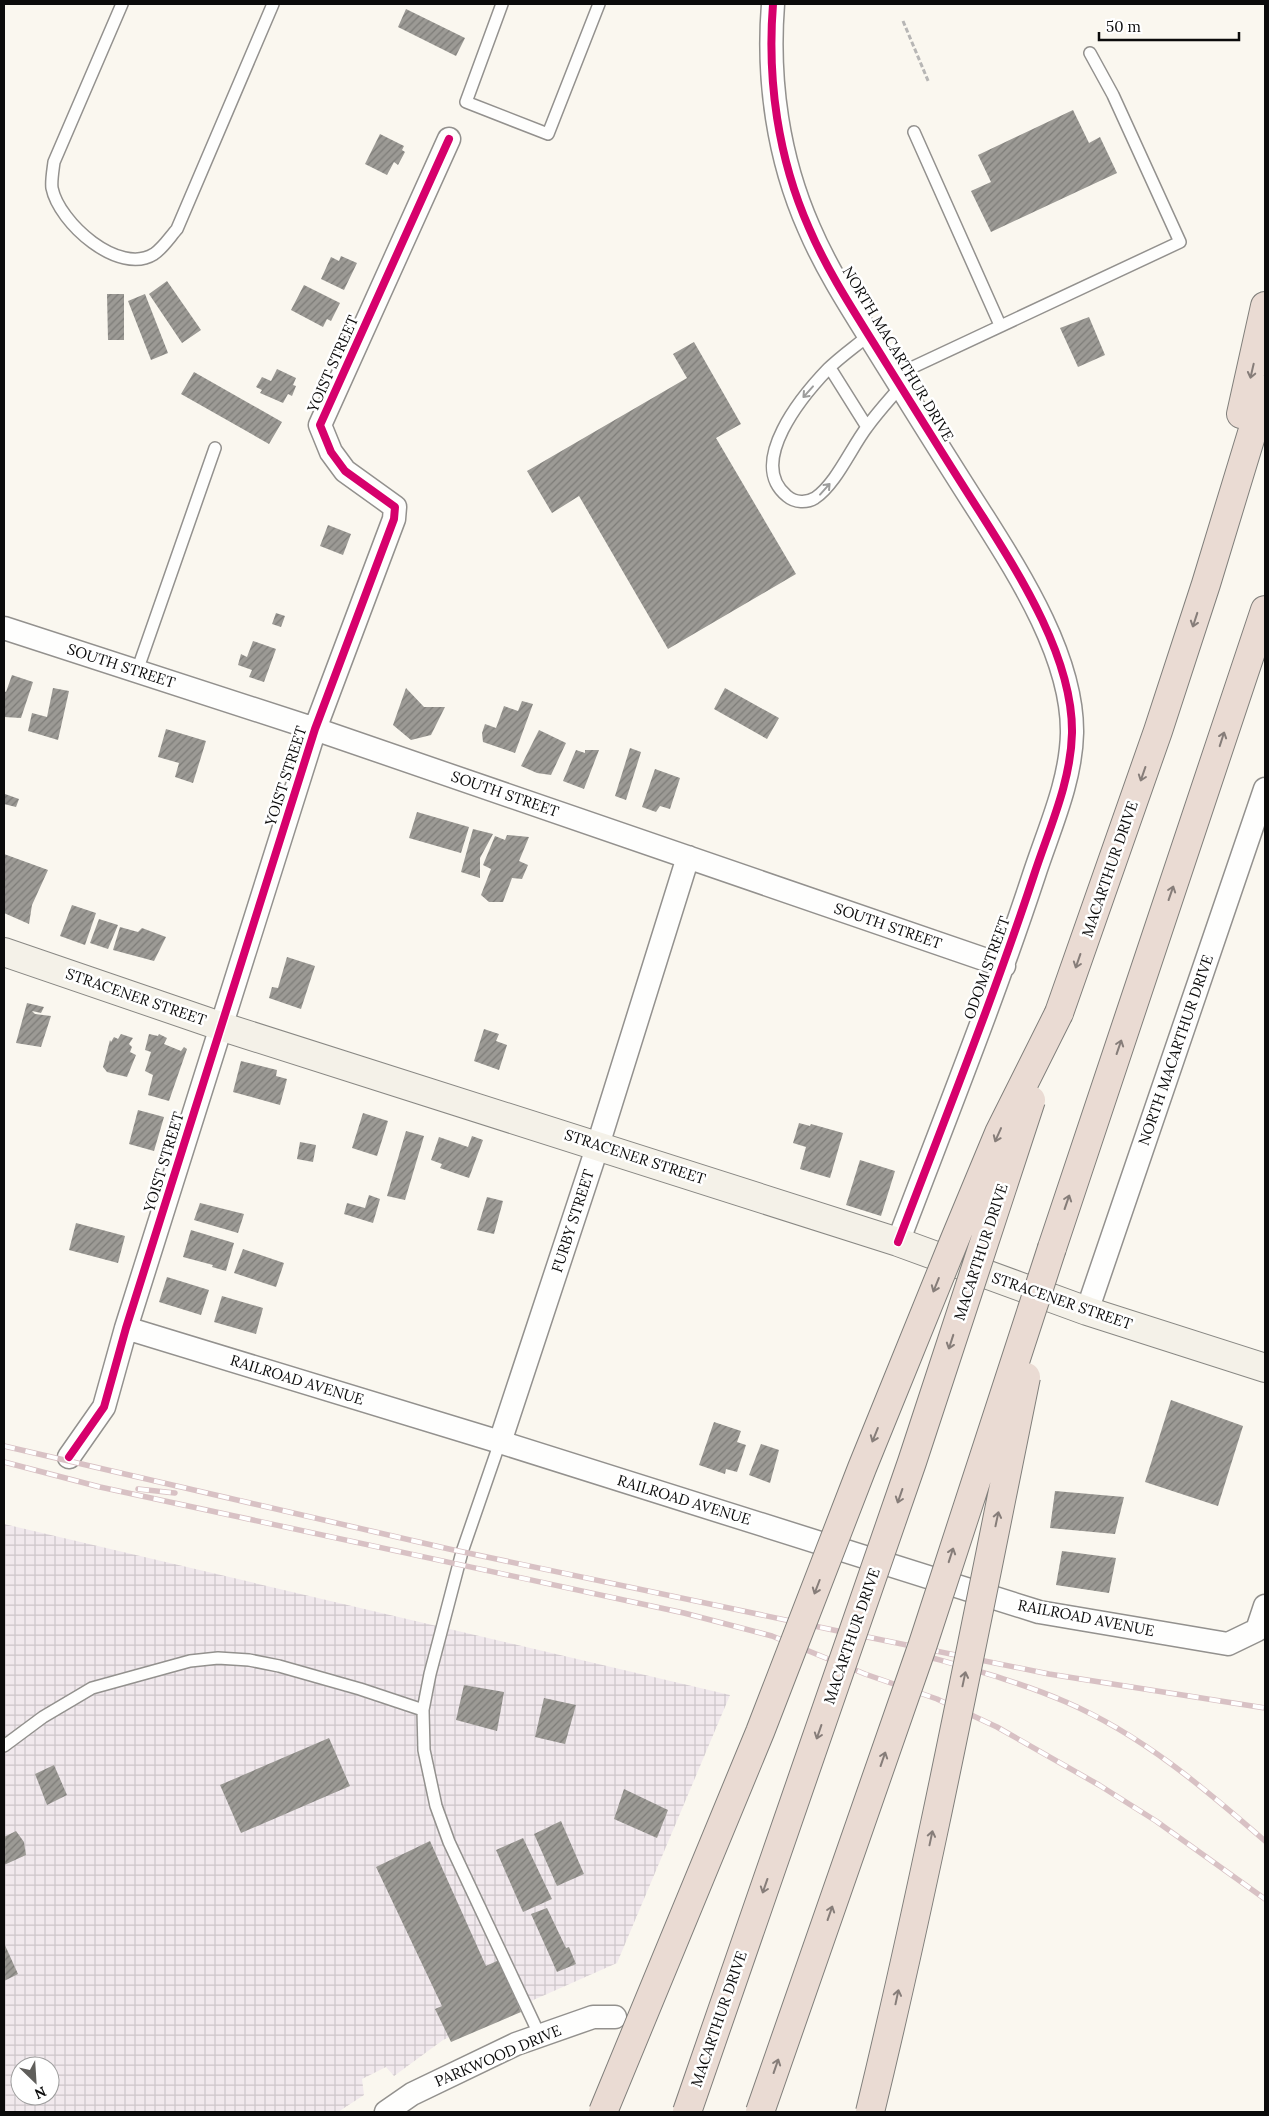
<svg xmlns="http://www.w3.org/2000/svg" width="1269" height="2116" font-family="Lora,serif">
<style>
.industrial{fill:url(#industrial-grid);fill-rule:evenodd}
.building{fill:url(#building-hatch)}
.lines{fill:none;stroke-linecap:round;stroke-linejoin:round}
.lane-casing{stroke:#93918e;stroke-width:14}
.street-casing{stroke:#93918e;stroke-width:25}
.secondary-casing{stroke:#898884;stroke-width:30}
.highway-casing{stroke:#807f7b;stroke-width:30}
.path{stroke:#b7b6b5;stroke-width:3;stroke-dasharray:5 2.5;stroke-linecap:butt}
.lane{stroke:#fefefd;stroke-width:11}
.street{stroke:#fefefd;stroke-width:22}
.secondary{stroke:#f4f1e8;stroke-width:28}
.highway{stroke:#eadbd3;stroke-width:28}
.rail-casing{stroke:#d8c1c4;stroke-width:5.5}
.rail{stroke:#fff;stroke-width:4;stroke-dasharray:11;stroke-linecap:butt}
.highway-bridge-casing{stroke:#807f7b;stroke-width:30;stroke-linecap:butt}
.highway-bridge{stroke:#eadbd3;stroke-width:28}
.cycleway-casing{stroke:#fff;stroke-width:11}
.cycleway{stroke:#d6006c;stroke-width:8}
.oneway{stroke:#867d79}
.oneway2{stroke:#9d9d9c}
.labels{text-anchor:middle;stroke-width:5;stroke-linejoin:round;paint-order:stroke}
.street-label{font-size:15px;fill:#0b0b0b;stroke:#fff}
</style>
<defs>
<pattern id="industrial-grid" width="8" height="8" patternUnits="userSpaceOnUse" patternTransform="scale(1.25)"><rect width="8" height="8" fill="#f1e9ed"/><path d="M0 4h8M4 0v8" fill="none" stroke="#cdc6ca"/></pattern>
<pattern id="building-hatch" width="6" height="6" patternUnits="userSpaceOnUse" patternTransform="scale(1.25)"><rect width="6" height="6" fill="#9c9a95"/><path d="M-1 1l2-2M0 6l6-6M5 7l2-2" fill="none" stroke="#7d7c78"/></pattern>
</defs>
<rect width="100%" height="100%" fill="#faf7ef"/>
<path class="industrial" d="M4,1524l726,171 -113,268 -174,77 -49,36 -8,-9 -24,12 2,16 -26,17h-334zM20,2066h30v30h-30z"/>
<path class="building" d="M406,9l59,29 -9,18 -58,-29z
M1073,110l16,33 11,-6 17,36 -126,59 -20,-41 20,-9 -13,-27z
M380,134l24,12 -2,4 3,2 -7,13 -4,-3 -7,13 -22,-11z
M341,256l16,7 -13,27 -23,-11 10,-22 8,4z
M167,281l34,49 -19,13 -33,-49z
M304,285l36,18 -9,18 -4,-2 -4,8 -32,-17z
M107,294h17v46h-16z
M145,294l23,59 -17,7 -23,-59z
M1089,317l16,38 -27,12 -18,-39z
M694,342l47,82 -25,14 80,136 -128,75 -89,-153 -27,17 -25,-42 160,-93 -14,-24z
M277,369l19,9 -3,7 3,1 -4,10 -4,-2 -5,9 -23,-10 2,-3 -6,-3 6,-10 9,4z
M194,372l88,50 -13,22 -88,-50z
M328,525l23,9 -8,21 -23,-9z
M276,613l9,3 -4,11 -9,-3z
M253,641l23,8 -12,33 -15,-5 3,-7 -14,-5 3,-11 6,3z
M12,675l21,7 -12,36 -17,-1v-26l2,1z
M53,688l16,3 -11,49 -30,-9 4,-18 15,4z
M406,688l18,19h21l-14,28 -20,5 -18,-15z
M725,688l54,30 -12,21 -53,-30z
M522,701l11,3 -18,49 -32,-11 -1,-9 3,-9 11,4 8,-22 14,5z
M166,729l40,12 -13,42 -18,-6 4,-14 -21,-6z
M539,730l27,13 -15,32 -14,-2 -16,-7z
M630,748l11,4 -15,48 -11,-4z
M576,750l9,3v-3h14l-15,39 -21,-8z
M655,769l25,9 -10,31 -10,-3 -4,6 -14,-5z
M5,794l14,5 -3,8 -12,-3z
M417,812l52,15 -8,26 -52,-15z
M473,829l20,5 -13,24v20l-19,-6z
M507,835l22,2 -10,24 9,4 -6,14 -10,-1 -9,24h-14l-8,-7 10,-26 -8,-4 12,-29 10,4z
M4,854l44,16 -16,35 -3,19 -25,-11z
M72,905l24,8 -11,32 -25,-9z
M99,919l19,6 -10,24 -18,-6z
M120,927l18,5 4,-4 24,9 -12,24 -41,-11z
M287,957l28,9 -14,43 -32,-11 3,-11 6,1z
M27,1003l17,4 -3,6 -9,-2 3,3 16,2 -10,31 -25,-4z
M484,1029l15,5 -3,7 11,4 -8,25 -25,-9z
M121,1034l12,4 -4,6 3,3 -2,5 6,3 -9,22 -20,-5 -4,-5 7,-27 1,2 3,-5 4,2z
M149,1034l9,2 1,-2 8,4 -3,6 17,7 3,-4 3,2 -18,52 -21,-6 5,-20 -8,-4 6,-19 -6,-2z
M241,1061l36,9 -1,6 11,3 -7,26 -47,-13z
M138,1110l26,7 -10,34 -25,-7z
M363,1113l25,8 -11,35 -25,-8z
M799,1123l11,3 1,-2 32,9 -13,45 -30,-9 6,-22 -13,-4z
M406,1131l18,5 -19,64 -18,-4z
M472,1136l11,4 -14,38 -29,-10 2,-4 -11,-4 8,-23 29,10z
M300,1142l16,3 -3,17 -16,-3z
M860,1160l35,11 -14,45 -35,-11z
M369,1195l11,4 -7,24 -29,-9 3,-11 18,5z
M487,1197l16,4 -9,33 -17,-4z
M200,1203l44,11 -6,19 -44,-13z
M76,1223l49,13 -7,27 -49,-13z
M191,1230l43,13 -8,28 -14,-4 1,-2 -30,-8z
M243,1249l41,14 -8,24 -42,-14z
M167,1277l42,13 -8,25 -42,-13z
M222,1296l41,12 -7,26 -42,-12z
M1171,1400l72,26 -25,80 -73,-24z
M714,1422l27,9 -4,11 9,3 -9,27 -11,-3 -1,5 -26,-9z
M761,1444l18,6 -9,33 -21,-8z
M1055,1491l69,6 -9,37 -65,-6z
M1062,1551l54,7 -7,35 -53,-8z
M464,1685l40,7 -7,39 -41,-11z
M544,1698l32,7 -11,39 -30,-7z
M329,1738l21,48 -109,47 -21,-48z
M54,1765l13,30 -20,10 -12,-31z
M624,1789l44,21 -11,28 -43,-19z
M561,1821l23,53 -27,12 -23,-52z
M16,1831l8,11 2,13 -22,10v-28z
M523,1838l29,61 -29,13 -27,-62z
M430,1841l56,125 13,-6 22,52 -70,30 -16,-33 7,-3 -66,-139z
M547,1908l19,40 3,-1 7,17 -19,8 -26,-58z
M4,1943l14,31 -14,7z"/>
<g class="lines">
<defs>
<path id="lane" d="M122,4l-68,158c-1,8 -3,19 -2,26 7,35 67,88 102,66 9,-6 16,-17 23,-25l96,-225
M502,4l-36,98 82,32 51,-130
M914,132l86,193
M869,335c-13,11 -29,22 -41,34 -25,26 -82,94 -41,127 8,7 20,7 28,2 21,-14 36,-50 52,-71 10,-14 22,-27 34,-41
M830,368l37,59
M894,376l286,-134 -67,-147 -23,-42
M137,671l78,-223
M500,1442l-38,110 -32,122 -7,36 1,40 12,56 13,36 91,194
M4,1746l39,-29 49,-29 98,-27 28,-3 31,2 30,6 81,23 63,21"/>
<path id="street" d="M773,4c-6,76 5,154 36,224 20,47 50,91 77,135 32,51 64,103 97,154 38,60 90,142 89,216 -1,49 -23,96 -38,142 -41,124 -90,246 -136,367
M4,628l311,101 689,237
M1087,1311l178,-522
M126,1328l374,114 539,170 189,32 29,-14 8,-24
M500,1442l98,-297 90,-288
M69,1457l35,-50 22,-79 189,-599 79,-210 1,-12 -50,-36 -14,-19 -11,-27 129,-286
M386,2112l26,-18 104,-50 77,-27h22"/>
<path id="secondary" d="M4,952l216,74 678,216 189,69 178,57"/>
<path id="highway" d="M1241,414l24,-108
M1059,1013l99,-282 48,-147 59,-194
M1052,1248l213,-638"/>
</defs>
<use href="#lane" class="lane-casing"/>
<use href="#street" class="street-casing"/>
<use href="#secondary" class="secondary-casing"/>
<use href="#highway" class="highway-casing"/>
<path class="path" d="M903,21l26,62"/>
<use href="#lane" class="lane"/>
<use href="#street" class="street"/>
<use href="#secondary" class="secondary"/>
<use href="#highway" class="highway"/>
<defs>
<path id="rail" d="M4,1446l445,103 389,82 211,43 216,34
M4,1462l96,25 584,126 88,23 93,38 72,25 60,28 102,58 57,36 109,78
M138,1489l37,4
M922,1655c49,14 98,27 144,47 76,33 138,86 199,139"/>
</defs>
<use href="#rail" class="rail-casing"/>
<use href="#rail" class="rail"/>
<defs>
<path id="highway-bridge" d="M603,2112l157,-380 102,-264 93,-229 44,-106 60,-120
M687,2112l225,-650 119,-362
M760,2112l162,-465 130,-399
M870,2112c59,-243 106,-490 156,-735"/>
</defs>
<use href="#highway-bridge" class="highway-bridge-casing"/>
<use href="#highway-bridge" class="highway-bridge"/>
<defs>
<path id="cycleway" d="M773,4c-6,76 5,154 36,224 20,47 50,91 77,135 32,51 64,103 97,154 38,60 90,142 89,216 -1,49 -23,96 -38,142 -41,124 -90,246 -136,367
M69,1457l35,-50 22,-79 189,-599 79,-210 1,-12 -50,-36 -14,-19 -11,-27 129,-286"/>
</defs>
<use href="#cycleway" class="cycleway-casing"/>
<use href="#cycleway" class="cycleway"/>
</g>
<defs><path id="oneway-shaft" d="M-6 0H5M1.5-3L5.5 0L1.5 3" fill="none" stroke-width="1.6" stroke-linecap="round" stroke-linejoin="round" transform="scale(1.25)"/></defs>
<g class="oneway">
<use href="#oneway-shaft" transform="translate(1252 371) rotate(103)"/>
<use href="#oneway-shaft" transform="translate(1195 620) rotate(108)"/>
<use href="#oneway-shaft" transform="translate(1222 739) rotate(-72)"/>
<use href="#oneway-shaft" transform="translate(1143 774) rotate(109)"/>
<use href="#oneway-shaft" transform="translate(1171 893) rotate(-71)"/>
<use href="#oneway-shaft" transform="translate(1078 961) rotate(109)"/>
<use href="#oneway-shaft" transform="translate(1119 1047) rotate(-71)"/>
<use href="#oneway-shaft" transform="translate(998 1135) rotate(114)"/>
<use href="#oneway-shaft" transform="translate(1067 1202) rotate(-71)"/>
<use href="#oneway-shaft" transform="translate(936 1285) rotate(112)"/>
<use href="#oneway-shaft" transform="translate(951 1342) rotate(108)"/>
<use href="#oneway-shaft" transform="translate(875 1435) rotate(112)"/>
<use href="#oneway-shaft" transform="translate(900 1496) rotate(109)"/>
<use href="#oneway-shaft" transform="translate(997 1519) rotate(-78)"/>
<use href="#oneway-shaft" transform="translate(951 1555) rotate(-72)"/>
<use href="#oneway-shaft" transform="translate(817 1587) rotate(111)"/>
<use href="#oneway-shaft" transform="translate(964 1679) rotate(-78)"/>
<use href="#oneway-shaft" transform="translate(819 1732) rotate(109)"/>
<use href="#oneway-shaft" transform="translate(883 1759) rotate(-71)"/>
<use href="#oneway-shaft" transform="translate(931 1838) rotate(-78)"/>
<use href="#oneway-shaft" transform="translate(765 1886) rotate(109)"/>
<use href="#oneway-shaft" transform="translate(830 1913) rotate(-71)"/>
<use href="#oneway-shaft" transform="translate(897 1997) rotate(-78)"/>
<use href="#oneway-shaft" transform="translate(776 2066) rotate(-71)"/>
</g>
<g class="oneway2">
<use href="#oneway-shaft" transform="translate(808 392) rotate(132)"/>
<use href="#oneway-shaft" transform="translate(825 489) rotate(-48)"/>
</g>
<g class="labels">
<g class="street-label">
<text transform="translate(898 354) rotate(59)" y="5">NORTH MACARTHUR DRIVE</text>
<text transform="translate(333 364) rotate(-66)" y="5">YOIST STREET</text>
<text transform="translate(121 666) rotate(18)" y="5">SOUTH STREET</text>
<text transform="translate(286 776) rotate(-72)" y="5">YOIST STREET</text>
<text transform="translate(505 794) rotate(19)" y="5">SOUTH STREET</text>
<text transform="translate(1110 869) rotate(-71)" y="5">MACARTHUR DRIVE</text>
<text transform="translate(888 926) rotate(19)" y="5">SOUTH STREET</text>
<text transform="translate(987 968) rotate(-70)" y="5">ODOM STREET</text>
<text transform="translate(136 997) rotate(19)" y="5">STRACENER STREET</text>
<text transform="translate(1176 1050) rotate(-71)" y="5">NORTH MACARTHUR DRIVE</text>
<text transform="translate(635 1157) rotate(18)" y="5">STRACENER STREET</text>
<text transform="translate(164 1162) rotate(-73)" y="5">YOIST STREET</text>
<text transform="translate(573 1221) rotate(-72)" y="5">FURBY STREET</text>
<text transform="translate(981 1252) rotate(-72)" y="5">MACARTHUR DRIVE</text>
<text transform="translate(1062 1301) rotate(19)" y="5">STRACENER STREET</text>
<text transform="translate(297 1380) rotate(17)" y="5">RAILROAD AVENUE</text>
<text transform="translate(684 1500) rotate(17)" y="5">RAILROAD AVENUE</text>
<text transform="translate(1086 1618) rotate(11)" y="5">RAILROAD AVENUE</text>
<text transform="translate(852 1636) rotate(-71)" y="5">MACARTHUR DRIVE</text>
<text transform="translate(719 2019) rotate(-71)" y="5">MACARTHUR DRIVE</text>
<text transform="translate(498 2056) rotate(-23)" y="5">PARKWOOD DRIVE</text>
</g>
</g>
<rect width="1269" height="2116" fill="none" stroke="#0b0b0b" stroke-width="10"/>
<g transform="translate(35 2081) rotate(155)"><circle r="24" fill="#ffffff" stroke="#9d9d9d"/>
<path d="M0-4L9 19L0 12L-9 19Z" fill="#5f5e5b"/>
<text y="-8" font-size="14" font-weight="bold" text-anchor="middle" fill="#0b0b0b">N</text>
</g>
<path d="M1099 32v8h140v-8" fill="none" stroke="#0b0b0b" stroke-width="2.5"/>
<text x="1106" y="32" font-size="15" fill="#0b0b0b" stroke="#ffffff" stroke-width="4" paint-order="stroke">50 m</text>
</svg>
